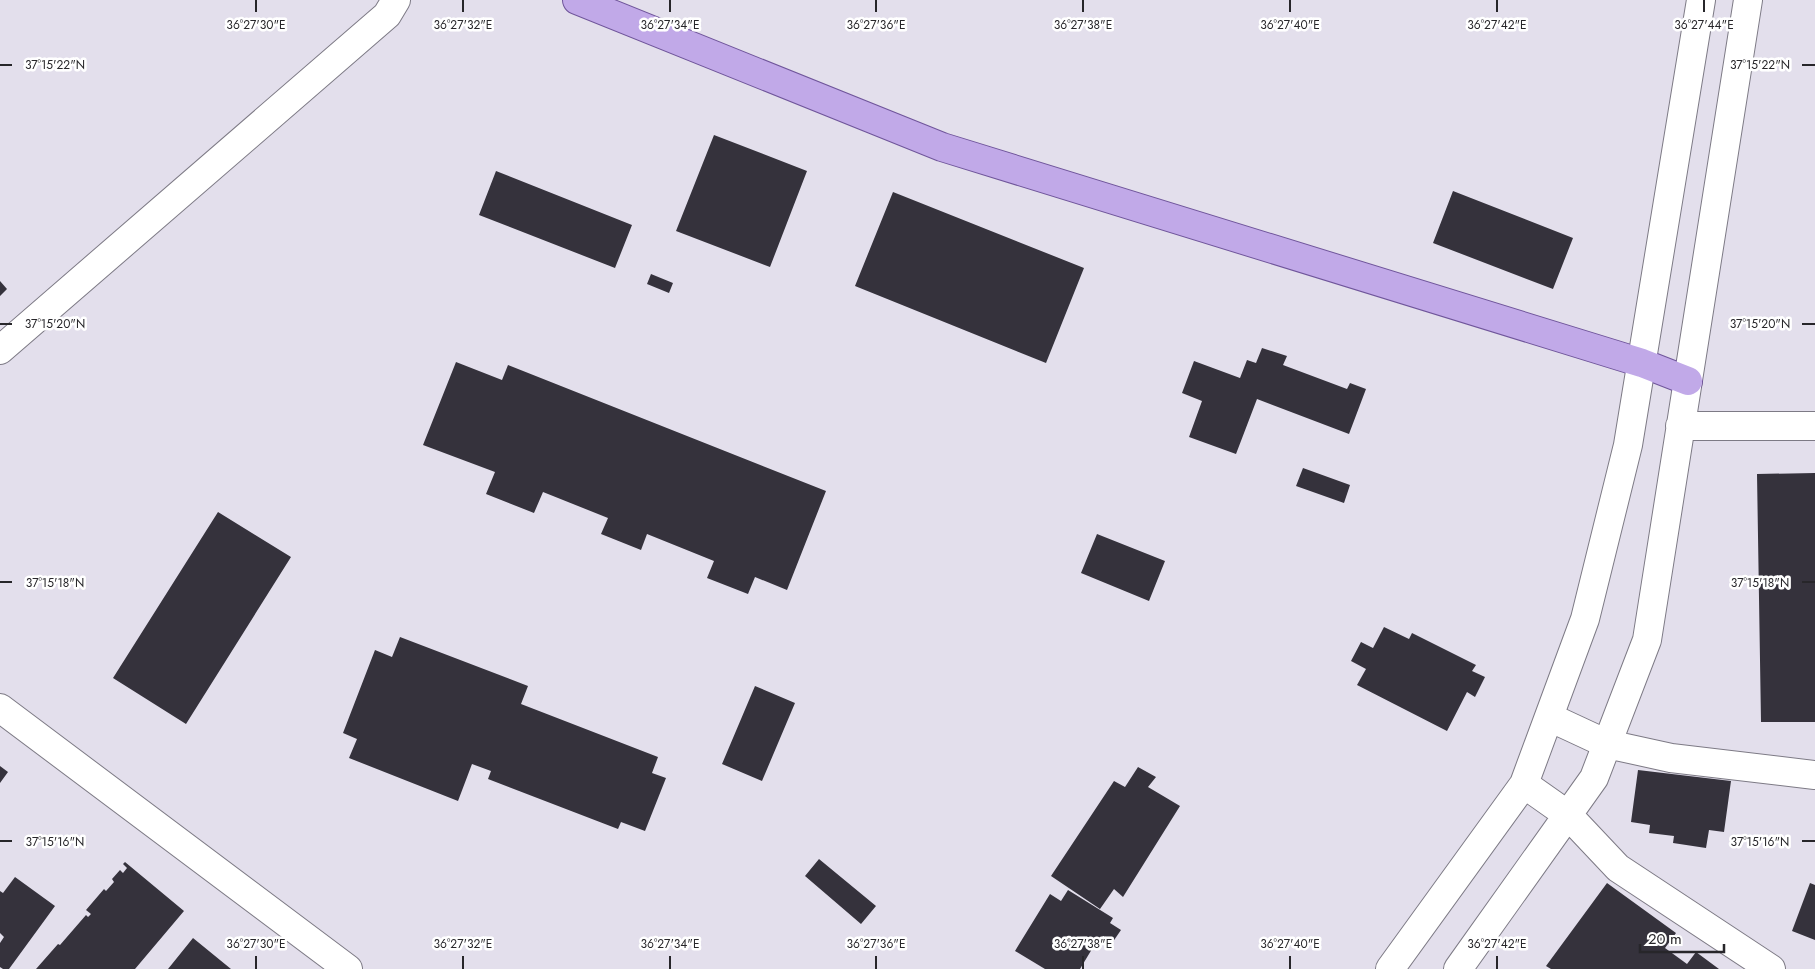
<svg xmlns="http://www.w3.org/2000/svg" width="1815" height="969" font-family="Jost,sans-serif">
<style>
.building{fill:#35323c}
.lines{fill:none;stroke-linecap:round;stroke-linejoin:round}
.minor-casing{stroke:#7d7a85;stroke-width:30}
.major-casing{stroke:#70569b;stroke-width:30}
.minor{stroke:#fff;stroke-width:28}
.major{stroke:#c1a9e8;stroke-width:28}
.ticks{fill:none;stroke:#27262a;stroke-width:2}
.ticks-label{font-size:12px;text-anchor:middle;fill:#27262a;stroke:#fff;stroke-width:5;stroke-linejoin:round;paint-order:stroke}
</style>
<rect width="100%" height="100%" fill="#e3dfec"/>
<path class="building" d="M714,135l93,36 -37,96 -94,-36z
M496,171l136,54 -17,43 -136,-53z
M1453,191l120,47 -20,51 -120,-46z
M893,192l191,76 -38,95 -191,-77z
M651,274l22,9 -4,10 -22,-9z
M0,281l7,8 -7,7z
M1262,348l25,8 -4,9 64,24 3,-6 16,6 -17,45 -92,-35 -21,55 -47,-17 13,-36 -20,-8 12,-32 46,17 7,-18 9,3z
M456,362l46,18 6,-15 318,126 -39,99 -32,-13 -7,17 -41,-16 7,-17 -67,-27 -6,16 -40,-16 7,-16 -65,-26 -9,21 -48,-19 9,-22 -72,-27z
M1303,468l47,17 -6,18 -48,-17z
M1815,473v249h-54l-4,-248z
M218,512l73,45 -105,167 -73,-46z
M1097,534l68,27 -16,40 -68,-28z
M1384,627l25,12 3,-6 64,32 -4,6 13,6 -10,20 -8,-5 -20,39 -90,-46 9,-16 -15,-8 10,-19 12,6z
M400,637l128,49 -7,18 137,53 -6,16 14,5 -21,53 -24,-9 -3,7 -130,-50 3,-8 -19,-7 -14,37 -109,-43 8,-19 -14,-6 32,-83 17,7z
M755,686l40,17 -33,78 -40,-17z
M0,766l8,6 -8,11z
M1138,767l18,10 -8,10 32,19 -57,91 -9,-8 -14,20 -49,-33 63,-95 11,6z
M1638,770l93,11 -7,51 -15,-2 -3,18 -33,-5 1,-7 -25,-3 1,-8 -19,-3z
M819,859l57,47 -15,18 -56,-48z
M125,862l59,49 -49,58h-99l22,-25 2,1 26,-30 2,2 3,-3 -5,-4 18,-21 2,2 8,-9 -2,-3 8,-9 3,3 4,-5 -4,-4z
M15,877l40,29 -46,63h-6l-3,-2v-24l4,-6 -4,-4v-42l3,2z
M1607,883l69,50 -11,15 22,16 9,-12 23,17h-168l-5,-3z
M1810,883l5,2v55l-23,-9z
M1068,890l45,28 -3,5 11,7 -11,16 -12,-7 -18,30h-35l-30,-18 35,-57 11,7z
M193,938l38,31h-63z"/>
<g class="lines">
<defs>
<path id="minor" d="M0,350l387,-335 9,-15
M1680,426h135
M0,708l348,261
M1549,717l58,27 64,14 144,17
M1524,784l44,31 50,53 153,101
M1390,969l134,-185 61,-165 43,-174 73,-445
M1458,969l136,-191 53,-138 101,-640"/>
<path id="major" d="M577,0l365,147 700,216 46,18"/>
</defs>
<use href="#minor" class="minor-casing"/>
<use href="#major" class="major-casing"/>
<use href="#minor" class="minor"/>
<use href="#major" class="major"/>
</g>
<path class="ticks" d="M256,0v12M463,0v12M670,0v12M876,0v12M1083,0v12M1290,0v12M1497,0v12M1704,0v12M0,65h12M1802,65h13M0,324h12M1802,324h13M0,582h12M1802,582h13M0,841h12M1802,841h13M256,956v13M463,956v13M670,956v13M876,956v13M1083,956v13M1290,956v13M1497,956v13"/>
<g class="ticks-label">
<text x="256" y="29">36°27'30"E</text>
<text x="463" y="29">36°27'32"E</text>
<text x="670" y="29">36°27'34"E</text>
<text x="876" y="29">36°27'36"E</text>
<text x="1083" y="29">36°27'38"E</text>
<text x="1290" y="29">36°27'40"E</text>
<text x="1497" y="29">36°27'42"E</text>
<text x="1704" y="29">36°27'44"E</text>
<text x="55" y="69">37°15'22"N</text>
<text x="1760" y="69">37°15'22"N</text>
<text x="55" y="328">37°15'20"N</text>
<text x="1760" y="328">37°15'20"N</text>
<text x="55" y="587">37°15'18"N</text>
<text x="1760" y="587">37°15'18"N</text>
<text x="55" y="846">37°15'16"N</text>
<text x="1760" y="846">37°15'16"N</text>
<text x="256" y="948">36°27'30"E</text>
<text x="463" y="948">36°27'32"E</text>
<text x="670" y="948">36°27'34"E</text>
<text x="876" y="948">36°27'36"E</text>
<text x="1083" y="948">36°27'38"E</text>
<text x="1290" y="948">36°27'40"E</text>
<text x="1497" y="948">36°27'42"E</text>
</g>
<path d="M1640 944v8h84v-8" fill="none" stroke="#27262a" stroke-width="2.5"/>
<text x="1648" y="944" font-size="15" fill="#27262a" stroke="#ffffff" stroke-width="4" paint-order="stroke">20 m</text>
</svg>
